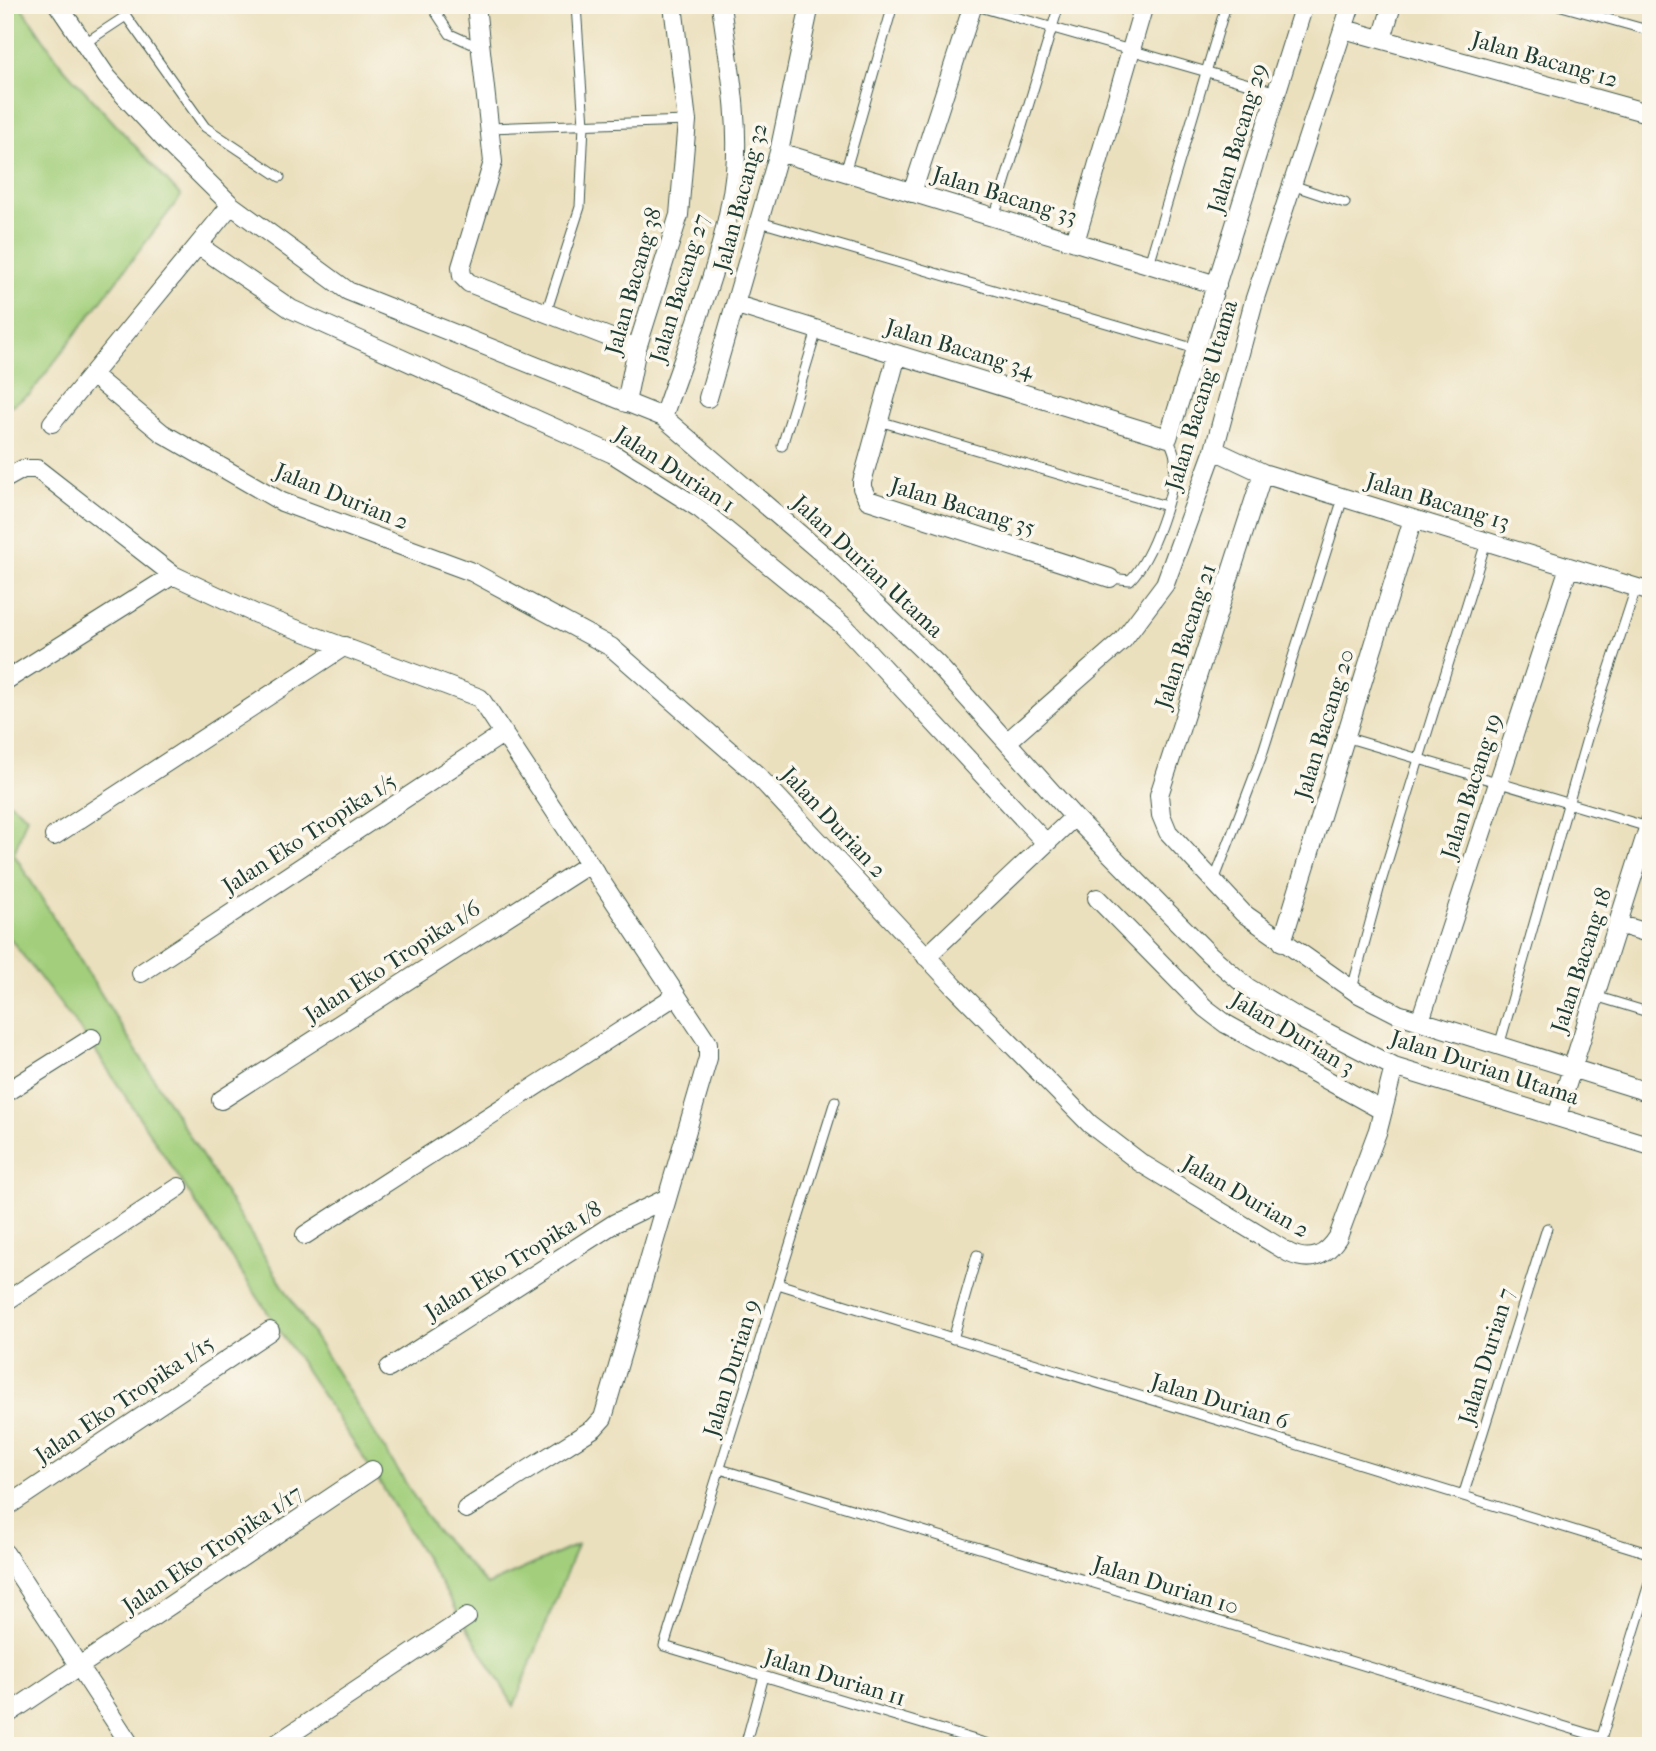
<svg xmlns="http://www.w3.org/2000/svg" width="1656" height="1751" font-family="'IM FELL French Canon',serif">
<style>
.green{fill:#a3cf7b;stroke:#618658;stroke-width:2}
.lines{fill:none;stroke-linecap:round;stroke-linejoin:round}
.lane-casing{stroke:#3e5549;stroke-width:11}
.street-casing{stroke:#3e5549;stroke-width:20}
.lane{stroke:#fff;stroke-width:9}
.street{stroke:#fff;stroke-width:18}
.labels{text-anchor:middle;stroke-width:7;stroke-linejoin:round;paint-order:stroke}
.street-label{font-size:23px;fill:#1f3d34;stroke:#fbf7ec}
</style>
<rect width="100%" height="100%" fill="#fbf7ec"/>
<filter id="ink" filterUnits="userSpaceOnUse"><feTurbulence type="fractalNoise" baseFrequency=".0143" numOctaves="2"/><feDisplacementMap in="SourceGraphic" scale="14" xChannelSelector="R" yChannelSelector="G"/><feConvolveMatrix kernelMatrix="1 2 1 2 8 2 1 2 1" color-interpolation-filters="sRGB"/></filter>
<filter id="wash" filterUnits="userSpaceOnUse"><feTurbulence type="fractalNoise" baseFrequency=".00686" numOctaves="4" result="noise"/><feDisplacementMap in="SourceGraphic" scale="28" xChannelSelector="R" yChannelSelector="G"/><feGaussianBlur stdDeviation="1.57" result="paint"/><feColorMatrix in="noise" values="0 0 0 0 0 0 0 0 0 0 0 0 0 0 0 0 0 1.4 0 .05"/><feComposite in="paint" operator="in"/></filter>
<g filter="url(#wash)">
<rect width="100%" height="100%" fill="#ebe0be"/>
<path class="green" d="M5,5h15l42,61 119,130 -151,198 -25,15z
M5,799l22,17 -13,38 419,673 54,58 90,-40 -63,161 -132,-220 -291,-442 -86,-112z"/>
</g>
<g filter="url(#ink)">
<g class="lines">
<defs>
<path id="lane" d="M125,5l1,11 79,111 75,50
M431,5l19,29 31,14
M973,5l304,87
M1558,5l93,26
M85,43l41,-27
M489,128l198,-7
M845,173l48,-168
M1292,185l53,18
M994,218l65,-213
M760,222l436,127
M1149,264l77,-259
M546,313l34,-106 4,-82 -8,-120
M879,421l287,85
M782,446l35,-116
M1110,578l20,2c23,-23 45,-89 45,-121 0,-7 -4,-14 -7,-21
M1345,737l303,90
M1214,881l47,-123 82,-260
M1352,989l29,-107 105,-340
M1595,996l56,17
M1499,1046l91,-318 46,-140
M835,1101l-171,545 331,100
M778,1284l873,270
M953,1339l24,-84
M720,1469l882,269
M1463,1496l84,-268
M745,1746l19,-70
M1599,1746l52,-169"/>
<path id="street" d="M58,5l49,72 59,64 65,64 117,86 315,126 161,138 113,109 137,153 135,137 38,33 50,30 97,50 257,79
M476,5l17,157 -32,105 1,9 7,7 168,65
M1344,29l307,85
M1382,39l10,-34
M779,152l438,133
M912,193l61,-188
M1075,242l69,-237
M199,246l92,63 322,145 87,55 145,118 201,216
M737,305l431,133 136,-433
M897,355l-35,127v6l6,12 242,78
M92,375l70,58 120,69 190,70 139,75 145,127 199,213 135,137 51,39 148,90c22,10 37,3 49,-16l40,-107 16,-63
M708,398l71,-246 31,-147
M626,403l11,-55 42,-133 8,-94 -14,-116
M663,417c27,-81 63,-161 72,-246 5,-55 -7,-112 -14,-166
M52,423l179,-218
M1214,450l49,23 388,119
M1263,473l-104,322 2,20 7,17 75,81 114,80 41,21 253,79
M5,479l18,-10h14l136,106 83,39 224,84 228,345v15l-105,360 -9,10 -128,81
M5,681l168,-106
M1007,742l116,-102 42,-56 49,-134 40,-149 97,-296
M54,836l291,-190
M1097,898l108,110 21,16 157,87
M1618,924l33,10
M1282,942l131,-423
M926,957l148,-140
M141,973l363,-240
M1420,1021l149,-454
M5,1093l87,-55
M221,1100l368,-236
M1557,1116l94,-297
M305,1235l370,-239
M5,1302l174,-115
M389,1368l226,-145 52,-25
M5,1508l265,-177
M5,1553l126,193
M5,1716l367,-246
M273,1746l194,-129"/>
</defs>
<use href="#lane" class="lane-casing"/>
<use href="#street" class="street-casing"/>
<use href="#lane" class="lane"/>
<use href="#street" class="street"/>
</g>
</g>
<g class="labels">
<g class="street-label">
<text transform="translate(1545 59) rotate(16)" y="8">Jalan Bacang 12</text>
<text transform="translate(1237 138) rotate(-73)" y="8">Jalan Bacang 29</text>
<text transform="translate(1005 195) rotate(17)" y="8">Jalan Bacang 33</text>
<text transform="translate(740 197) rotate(-75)" y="8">Jalan Bacang 32</text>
<text transform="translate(633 281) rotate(-74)" y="8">Jalan Bacang 38</text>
<text transform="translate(679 288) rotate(-73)" y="8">Jalan Bacang 27</text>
<text transform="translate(960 348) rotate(17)" y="8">Jalan Bacang 34</text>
<text transform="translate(1201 395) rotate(-73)" y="8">Jalan Bacang Utama</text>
<text transform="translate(675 469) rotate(33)" y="8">Jalan Durian 1</text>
<text transform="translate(342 496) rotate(22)" y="8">Jalan Durian 2</text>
<text transform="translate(1438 501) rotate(17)" y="8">Jalan Bacang 13</text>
<text transform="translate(963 506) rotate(17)" y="8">Jalan Bacang 35</text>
<text transform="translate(868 566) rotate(43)" y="8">Jalan Durian Utama</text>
<text transform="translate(1185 636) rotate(-72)" y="8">Jalan Bacang 21</text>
<text transform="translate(1324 724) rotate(-73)" y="8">Jalan Bacang 20</text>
<text transform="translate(1471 786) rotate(-72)" y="8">Jalan Bacang 19</text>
<text transform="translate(834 822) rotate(47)" y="8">Jalan Durian 2</text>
<text transform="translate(309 833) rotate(-33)" y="8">Jalan Eko Tropika 1/5</text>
<text transform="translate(1581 960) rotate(-72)" y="8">Jalan Bacang 18</text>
<text transform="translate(392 961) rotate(-33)" y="8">Jalan Eko Tropika 1/6</text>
<text transform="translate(1293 1033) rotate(31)" y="8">Jalan Durian 3</text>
<text transform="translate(1485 1067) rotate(18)" y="8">Jalan Durian Utama</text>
<text transform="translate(1246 1196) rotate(30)" y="8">Jalan Durian 2</text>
<text transform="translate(513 1260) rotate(-32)" y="8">Jalan Eko Tropika 1/8</text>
<text transform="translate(1486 1356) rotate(-73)" y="8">Jalan Durian 7</text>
<text transform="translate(731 1368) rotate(-73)" y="8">Jalan Durian 9</text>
<text transform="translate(124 1399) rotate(-34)" y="8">Jalan Eko Tropika 1/15</text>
<text transform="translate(1220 1401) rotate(17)" y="8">Jalan Durian 6</text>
<text transform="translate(212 1549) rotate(-34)" y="8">Jalan Eko Tropika 1/17</text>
<text transform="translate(1166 1585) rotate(17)" y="8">Jalan Durian 10</text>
<text transform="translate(835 1677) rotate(17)" y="8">Jalan Durian 11</text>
</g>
</g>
<rect width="1656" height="1751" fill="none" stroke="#fbf7ec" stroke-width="28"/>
</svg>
